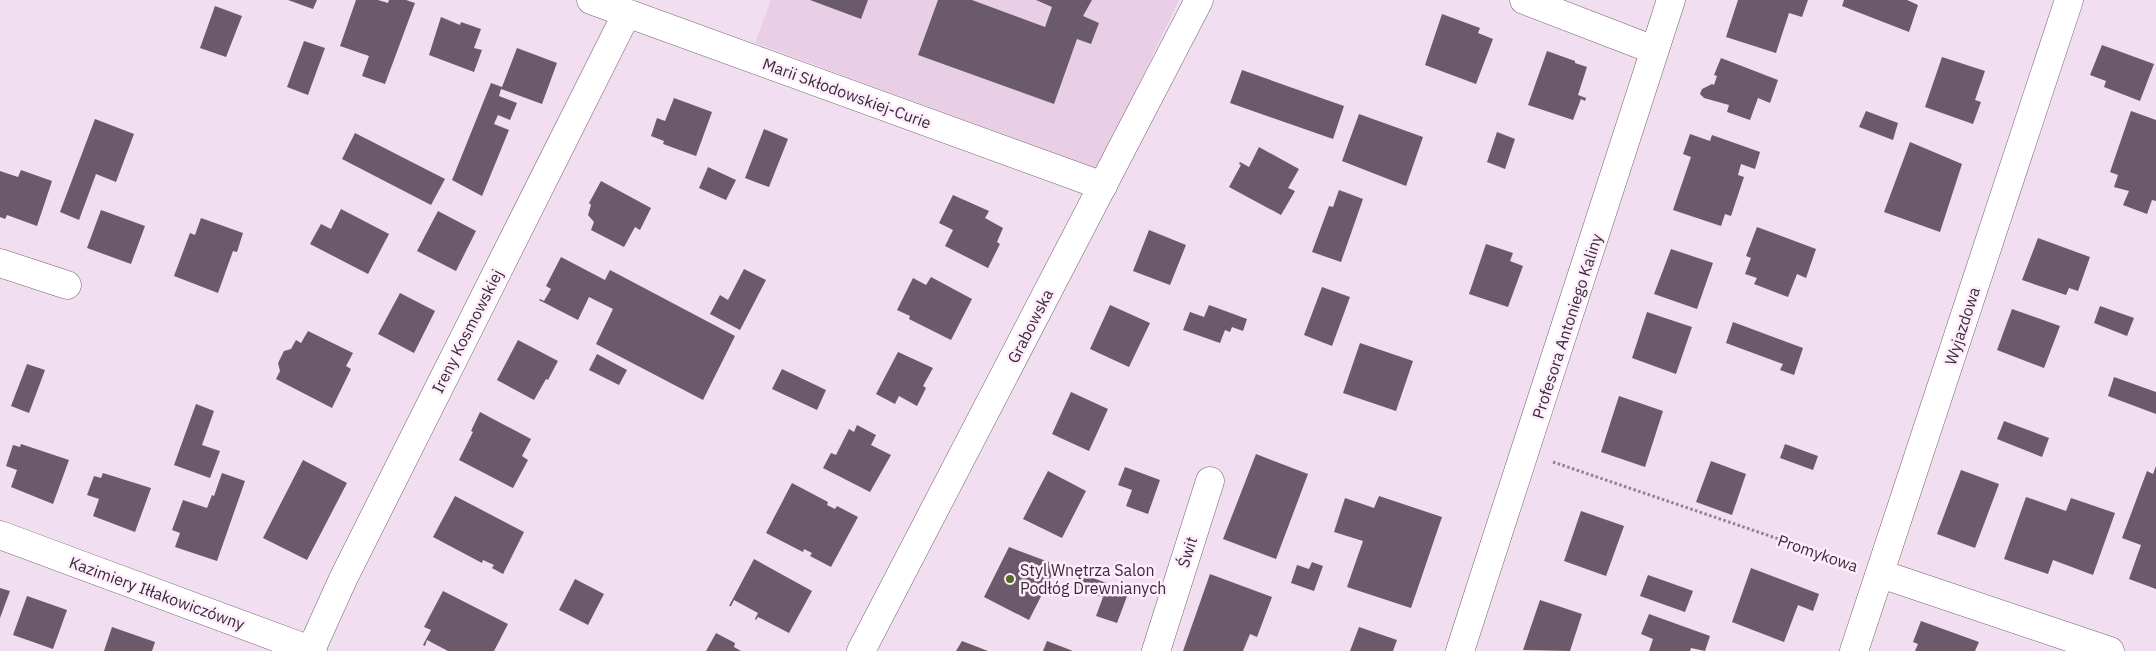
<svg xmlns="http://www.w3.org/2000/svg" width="2156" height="651" font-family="'IBM Plex Sans',sans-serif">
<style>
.built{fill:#e8cfe6}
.building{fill:#6b5a69}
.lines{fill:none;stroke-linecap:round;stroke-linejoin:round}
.street-casing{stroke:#716170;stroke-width:29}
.secondary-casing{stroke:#716170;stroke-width:29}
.path{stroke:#90828f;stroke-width:3;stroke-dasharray:2.5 2.5;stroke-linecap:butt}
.street{stroke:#fff;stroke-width:28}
.secondary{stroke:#fff;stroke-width:28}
.poi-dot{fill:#506e23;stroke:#ffecfd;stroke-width:2}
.labels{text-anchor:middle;stroke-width:5;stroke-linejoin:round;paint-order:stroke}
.street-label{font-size:16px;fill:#362e35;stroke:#ffecfd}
.poi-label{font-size:16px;fill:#362e35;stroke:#ffecfd;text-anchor:start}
</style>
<rect width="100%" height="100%" fill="#f1def0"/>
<path class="built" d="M771,0h408l-81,169 -343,-126z"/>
<path class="building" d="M288,0h29l-4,9z
M356,0h22l10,3 1,-3h17l9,3 -30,81 -23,-8 7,-20 -29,-10z
M810,0h58l-7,19z
M938,0h34l73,27 7,-20 -16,-7h56l-9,16 16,7 -8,21 -14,-5 -23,65 -136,-49z
M1738,0h70l-6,17 -13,-4 -13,40 -50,-16z
M1844,0h63l11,5 -9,27 -67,-26z
M215,6l27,10 -16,41 -26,-9z
M1442,14l38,14 -2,5 15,6 -17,45 -51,-19z
M441,17l19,8 1,-3 20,7 -7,19 8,2 -8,22 -45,-17z
M304,41l21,7 -17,47 -21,-8z
M2102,45l52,19 -14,37 -36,-14 2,-6 -16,-6z
M517,48l40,15 -15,41 -41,-15 -2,7 18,7 -7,17 -12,-5 -4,9 15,6 -27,66 -30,-16 39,-97 11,4z
M1547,51l28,10v2l12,4 -9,28 8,3 -1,3 -4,-2 -8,21 -45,-15z
M1942,57l43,14 -10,29 6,2 -8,22 -48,-17z
M1721,58l57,22 -8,23 -12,-5 -8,22 -23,-8 2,-7 -25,-7 -4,-4 2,-5 10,-5 2,1 3,-9 -3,-1z
M1242,70l102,36 -11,33 -103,-36z
M674,98l38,14 -16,44 -33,-12 1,-3 -13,-5 6,-18 8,3z
M1866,111l32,12 -5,17 -34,-13z
M2131,111l25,9v81l-4,-1 -5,14 -24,-9 6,-14 -15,-4 4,-12 -8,-3z
M1359,114l64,23 -17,49 -64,-25z
M95,119l39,15 -18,48 -20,-8 -17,46 -19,-8z
M764,129l24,10 -19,48 -24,-9z
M1497,132l18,7 -10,30 -18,-7z
M355,133l90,46 -14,26 -89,-46z
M1690,134l20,7 2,-6 48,17 -5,17 -14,-5 -3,11 6,2 -13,39 -6,-2 -4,12 -48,-16 18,-53 -8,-3z
M1910,142l52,22 -22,68 -56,-20z
M1259,147l40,22 -11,19 7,3 -14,24 -52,-28 12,-22 -2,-1 1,-2 9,5z
M708,167l28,13 -10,20 -27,-12z
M21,170l31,11 -15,45 -30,-11 -2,4 -5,-2v-46l18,6z
M601,181l50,27 -11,22 -5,-3 -11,20 -33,-17 3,-8 -6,-7 3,-10 -2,-2z
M1339,190l24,9 -22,63 -29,-10 17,-46 4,1z
M953,195l36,16 -4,7 18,10 -6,14 3,2 -12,24 -43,-22 8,-16 -14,-7z
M341,209l48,25 -21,40 -58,-30 11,-20 10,5z
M101,210l44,16 -14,38 -44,-16z
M438,211l38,20 -20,40 -39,-20z
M201,218l42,15 -6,19 -4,-1 -15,42 -44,-17 16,-43 5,2z
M1757,227l59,22 -10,29 -9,-4 -9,23 -34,-13 3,-6 -12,-4 6,-16 -5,-2z
M1149,230l37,15 -16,40 -37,-14z
M2038,238l52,19 -12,34 -9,-3 -3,7 -44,-15z
M1486,244l27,9 -3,8 13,5 -15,41 -39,-13z
M1671,249l42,14 -16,46 -43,-15z
M561,257l44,23 5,-10 125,66 -32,64 -107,-56 17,-35 -24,-12 -11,23 -39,-20 1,-1 4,2 7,-12 -5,-3z
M744,269l22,11 -26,50 -30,-16 10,-19 8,5z
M931,277l41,22 -21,41 -42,-21 1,-3 -13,-6 16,-32 13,7z
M1322,287l28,10 -18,49 -28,-11z
M400,293l35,18 -21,42 -36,-19z
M1110,305l40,18 -21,44 -39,-18z
M1209,305l38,14 -4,12 -11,-4 -2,5 -5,-2 -5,13 -37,-13 7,-18 14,5z
M2100,306l34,12 -7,18 -33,-13z
M2012,309l48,17 -16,42 -47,-18z
M1647,312l45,15 -16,47 -44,-16z
M1733,322l70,26 -9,27 -14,-5 3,-6 -57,-21z
M308,331l45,22 -7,13 5,3 -19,39 -56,-29 4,-8 -2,-8 6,-12 7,-2 5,-9 5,3z
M518,340l40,21 -10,19 -2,-1 -12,21 -37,-20z
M1360,343l53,18 -17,50 -53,-18z
M898,352l35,16 -10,18 3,2 -9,18 -18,-10 -4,8 -19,-10z
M597,354l30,16 -8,15 -30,-15z
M27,364l18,6 -16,43 -18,-7z
M782,369l44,21 -9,20 -45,-21z
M2114,377l42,15v22l-48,-18z
M1071,392l37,17 -19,42 -37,-17z
M1619,396l44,15 -18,56 -44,-15z
M196,404l18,7 -12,34 18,6 -10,27 -36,-13z
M480,412l51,27 -9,17 6,4 -15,28 -54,-28 14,-28 -2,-1z
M2004,421l45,17 -7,19 -45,-18z
M857,425l19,10 -5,10 20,10 -21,37 -47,-24 8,-15 5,2 13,-26 5,3z
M21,444l48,16 -16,44 -42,-17 6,-17 -11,-4 7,-21 7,2z
M1785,444l33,12 -5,14 -33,-12z
M1256,454l52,20 -32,85 -53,-20z
M303,460l44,23 -40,77 -44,-22z
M1711,461l35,13 -14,41 -36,-13z
M2156,466v123l-27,-10 12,-34 -19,-7 25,-67 6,3z
M1125,467l35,13 -12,34 -22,-8 6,-16 -14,-5z
M1961,470l38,14 -24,64 -38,-14z
M1048,471l38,20 -24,47 -39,-19z
M103,473l48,15 -16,44 -42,-16 6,-17 -12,-4 7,-19 7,2z
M222,473l23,8 -28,80 -42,-14 5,-14 -8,-3 11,-30 24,8 5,-13 2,1z
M792,483l36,19 -1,3 8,4 2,-3 21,11 -27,50 -21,-11 2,-3 -8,-4 -1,3 -37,-19z
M455,496l69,36 -21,42 -11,-6 2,-3 -11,-5 -1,3 -49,-26z
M1379,496l63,21 -31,91 -64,-21 16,-46 -29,-9 11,-34 29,10z
M2026,497l40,14 5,-13 44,15 -22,62 -40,-15 -5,14 -44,-15z
M1581,511l43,15 -18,50 -42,-15z
M1009,547l48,18 -28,55 -45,-23z
M754,559l58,32 -23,42 -31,-16 -2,3 -1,-1 3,-6 -24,-13 -3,6h-2z
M1312,562l11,4 -9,25 -23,-8 6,-18 12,4z
M1751,568l68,26 -6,17 -15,-6 -14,37 -52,-20z
M1079,573l50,18 -12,32 -21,-7 7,-19 -30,-10z
M1210,574l62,23 -15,40 -7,-3 -7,17h-60z
M1648,575l45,16 -8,21 -45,-16z
M575,579l29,15 -16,31 -29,-15z
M0,588l10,3 -10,27z
M443,591l65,33 -14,27h-46l-21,-11 -2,6 -2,-1 8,-15 -7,-3z
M27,596l40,14 -14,39 -40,-14z
M1540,600l42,14 -12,37 -47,-1z
M1649,614l61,22 -5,15 -14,-3 -1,3h-41l4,-12 -12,-5z
M1921,621l58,21 -4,9h-60l3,-7 -5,-2z
M112,627l43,15 -3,9h-48z
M1359,627l38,13 -4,11h-43z
M716,633l19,10 -1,4 7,4h-35z
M962,641l26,10h-32z
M1047,641l26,10h-30z"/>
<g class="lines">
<defs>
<path id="street" d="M591,0l512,186
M1524,0l130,50
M0,263l67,22
M0,535l313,116
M1881,574l229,77
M311,650l32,-71 284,-566
M1156,651l54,-170
M1460,651l211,-651
M1854,651l215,-651"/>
<path id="secondary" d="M861,651l338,-651"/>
</defs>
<use href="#street" class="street-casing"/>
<use href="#secondary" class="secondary-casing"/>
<path class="path" d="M1553,462l299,102"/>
<use href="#street" class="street"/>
<use href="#secondary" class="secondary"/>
</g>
<circle class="poi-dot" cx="1010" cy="579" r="5"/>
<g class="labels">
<g class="street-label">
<text transform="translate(847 93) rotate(20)" y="6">Marii Skłodowskiej-Curie</text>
<text transform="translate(1030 326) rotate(-63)" y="6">Grabowska</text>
<text transform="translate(1567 326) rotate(-72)" y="6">Profesora Antoniego Kaliny</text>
<text transform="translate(1962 326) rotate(-72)" y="6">Wyjazdowa</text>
<text transform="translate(467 331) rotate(-63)" y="6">Ireny Kosmowskiej</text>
<text transform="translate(1187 552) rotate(-72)" y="6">Świt</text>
<text transform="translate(1818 553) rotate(19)" y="6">Promykowa</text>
<text transform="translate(157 593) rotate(20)" y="6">Kazimiery Iłłakowiczówny</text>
</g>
<g class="poi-label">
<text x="1020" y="576">Styl Wnętrza Salon<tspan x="1020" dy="18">Podłóg Drewnianych</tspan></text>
</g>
</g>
</svg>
